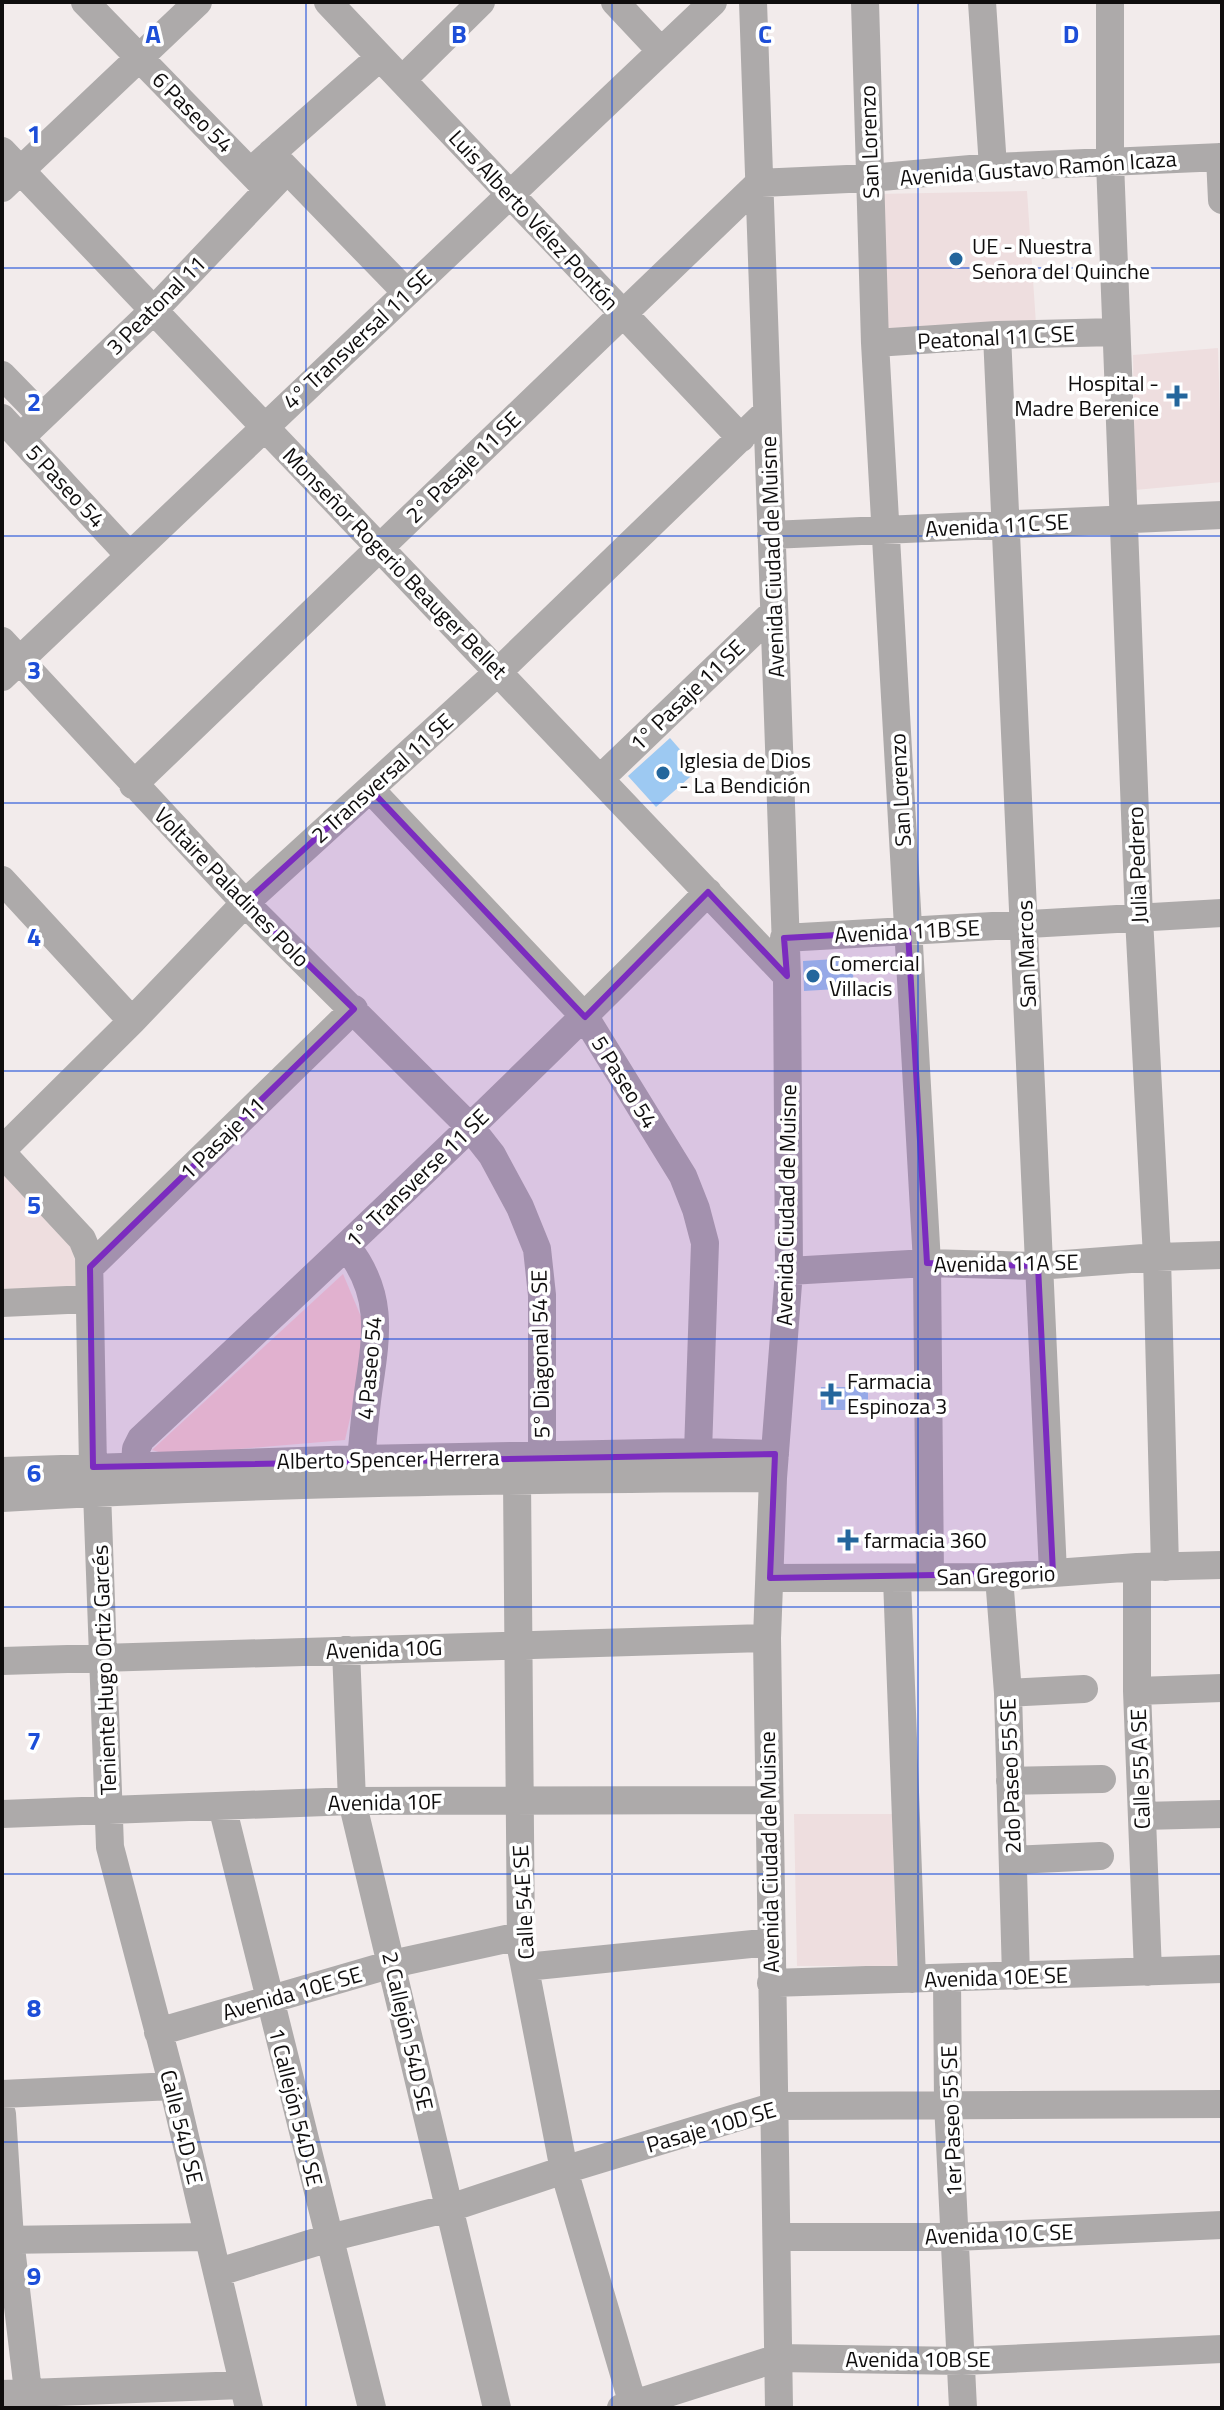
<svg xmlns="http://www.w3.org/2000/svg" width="1224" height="2410" font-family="'Titillium Web',sans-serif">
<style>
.built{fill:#eededf}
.green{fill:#fbd2d4}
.building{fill:#9dc9f2}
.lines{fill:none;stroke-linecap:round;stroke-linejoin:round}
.minor{stroke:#adaaaa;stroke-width:28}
.marked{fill:#7b2cbf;fill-opacity:0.2;stroke:#7b2cbf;stroke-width:6;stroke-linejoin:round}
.grid{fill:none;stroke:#1d4ed8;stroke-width:2;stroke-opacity:0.55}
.poi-dot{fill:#24669c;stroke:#fff;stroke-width:3}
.labels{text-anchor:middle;stroke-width:7;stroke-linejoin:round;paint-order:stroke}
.street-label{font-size:22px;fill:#0f0d0d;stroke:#fff}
.poi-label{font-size:22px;fill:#0f0d0d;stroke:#fff;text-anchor:start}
.grid-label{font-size:26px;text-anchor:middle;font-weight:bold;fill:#1d4ed8;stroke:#fff;stroke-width:7;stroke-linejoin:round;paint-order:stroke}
</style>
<rect width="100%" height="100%" fill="#f2ebeb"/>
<path class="built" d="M1027,191l9,133 -154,6 -5,-136z
M1218,348l4,134 -87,8 -2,-135z
M2,1172l66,68 14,39 -3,15 -77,3z
M794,1814h98l5,152h-100z"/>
<path class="green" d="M343,1274l19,45 3,34 -20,87 -176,15 -17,-5z"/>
<path class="building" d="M670,738l28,32 -42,37 -28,-31z
M852,958l2,30 -50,3 -1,-30z
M821,1387h47v23h-47z"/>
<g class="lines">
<path class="minor" d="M85,2l182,187
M328,2l413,436
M615,2l46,49
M753,2l34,974 2,295 -16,207 -6,160 12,770
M865,2l10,341 52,920 3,314
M982,2l11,165
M1110,2v160l29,756 18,339 8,310
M402,80l79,-78
M2,151l785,825
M271,153l135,139
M1220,157l2,43
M258,165l122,-108
M759,183l111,-5 123,-11 229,-10
M2,188l196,-186
M997,335l56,1238
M875,343l122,-8 119,-3
M2,375l40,41
M2,418l127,137
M21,437l133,-127 133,-140
M771,535l451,-20
M2,641l243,262 225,224 22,28 28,52 17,42 5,46v160
M2,677l711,-675
M600,779l174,-167
M133,785l626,-602
M370,789l215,228 98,159 13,33 9,34 -7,209
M2,880l130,141
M784,938l438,-25
M2,1150l130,-129 113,-118 253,-231 269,-260
M2,1153l80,86 7,17 4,211
M347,1247c36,46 30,85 22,139 -3,20 -5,42 -7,63
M90,1267l264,-258
M789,1271l138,-8 111,3 119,-9 65,-2
M2,1303l87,-4
M135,1466l1,-17 5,-10c192,-179 383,-360 567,-547
M2,1471l358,-12 338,-7 77,2
M517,1479l4,469 43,222 70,238
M97,1492l13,355 63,239 76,322
M2,1498c257,-15 514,-19 771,-20
M1137,1567v124l11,281
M999,1577l9,116 8,283
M770,1578l229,-1 138,-10 85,-2
M897,1579l15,400
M346,1650l6,151 145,607
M2,1661l765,-23
M1137,1691l85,-3
M1008,1693l76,-4
M1010,1781l92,-2
M222,1806l150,602
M2,1814l350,-13 416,-1
M1142,1816l80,-2
M1013,1860l87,-4
M526,1967l245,-25
M947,1978l1,125 15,305
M771,1983l451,-14
M158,2032l234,-68 128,-28
M2,2094l171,-8
M2,2114l8,125 20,169
M777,2237h178l267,-12
M2,2240l206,-3
M219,2272l110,-34 121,-30 114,-38 211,-64 447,-2
M2,2394l241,-9
M621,2408l157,-50 184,3 260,-12"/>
</g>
<path class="marked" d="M370,789l215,228 123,-125 79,84 -3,-38 124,-7 19,332 111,3 15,307 -283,5 5,-124 -682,13 -3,-200 264,-258 -109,-106z"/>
<path class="grid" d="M306,2v2406M612,2v2406M918,2v2406M2,268h1220M2,536h1220M2,803h1220M2,1071h1220M2,1339h1220M2,1607h1220M2,1874h1220M2,2142h1220"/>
<g class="poi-dot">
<circle cx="956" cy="259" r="8"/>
<path d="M1173 384h8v8h8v8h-8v8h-8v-8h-8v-8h8z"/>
<circle cx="663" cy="773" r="8"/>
<circle cx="813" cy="976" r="8"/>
<path d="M827 1382h8v8h8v8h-8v8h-8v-8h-8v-8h8z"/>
<path d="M844 1528h8v8h8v8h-8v8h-8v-8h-8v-8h8z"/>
</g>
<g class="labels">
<g class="street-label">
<text transform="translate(193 112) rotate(45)" y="8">6 Paseo 54</text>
<text transform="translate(869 142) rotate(-92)" y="8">San Lorenzo</text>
<text transform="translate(1038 168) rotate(-4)" y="8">Avenida Gustavo Ramón Icaza</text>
<text transform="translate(534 220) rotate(47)" y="8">Luis Alberto Vélez Pontón</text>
<text transform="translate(156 305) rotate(-45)" y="8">3 Peatonal 11</text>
<text transform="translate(996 337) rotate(-3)" y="8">Peatonal 11 C SE</text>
<text transform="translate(357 339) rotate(-43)" y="8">4° Transversal 11 SE</text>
<text transform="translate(463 467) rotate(-44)" y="8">2° Pasaje 11 SE</text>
<text transform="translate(66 486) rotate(47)" y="8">5 Paseo 54</text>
<text transform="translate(997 525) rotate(-3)" y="8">Avenida 11C SE</text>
<text transform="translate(772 557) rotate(-92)" y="8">Avenida Ciudad de Muisne</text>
<text transform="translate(395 563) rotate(46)" y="8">Monseñor Rogerio Beauger Bellet</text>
<text transform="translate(687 695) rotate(-44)" y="8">1° Pasaje 11 SE</text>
<text transform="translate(382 778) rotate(-42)" y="8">2 Transversal 11 SE</text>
<text transform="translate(900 790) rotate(-93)" y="8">San Lorenzo</text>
<text transform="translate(1137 865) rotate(-92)" y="8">Julia Pedrero</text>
<text transform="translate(232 887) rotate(46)" y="8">Voltaire Paladines Polo</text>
<text transform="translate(907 931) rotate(-3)" y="8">Avenida 11B SE</text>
<text transform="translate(1026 954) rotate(-92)" y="8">San Marcos</text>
<text transform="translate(625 1082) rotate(58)" y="8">5 Paseo 54</text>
<text transform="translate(222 1138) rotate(-44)" y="8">1 Pasaje 11</text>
<text transform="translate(417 1178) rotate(-44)" y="8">1° Transverse 11 SE</text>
<text transform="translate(786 1205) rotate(-89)" y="8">Avenida Ciudad de Muisne</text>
<text transform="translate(1006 1263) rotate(-1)" y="8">Avenida 11A SE</text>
<text transform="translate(540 1354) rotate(-91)" y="8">5° Diagonal 54 SE</text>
<text transform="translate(369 1368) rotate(-85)" y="8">4 Paseo 54</text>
<text transform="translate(388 1459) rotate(-1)" y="8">Alberto Spencer Herrera</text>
<text transform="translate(996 1575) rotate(-2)" y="8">San Gregorio</text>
<text transform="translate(384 1649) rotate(-2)" y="8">Avenida 10G</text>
<text transform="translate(104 1670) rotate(-92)" y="8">Teniente Hugo Ortiz Garcés</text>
<text transform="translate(1140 1769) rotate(-92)" y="8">Calle 55 A SE</text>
<text transform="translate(1010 1776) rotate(-92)" y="8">2do Paseo 55 SE</text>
<text transform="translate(385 1802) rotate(-1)" y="8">Avenida 10F</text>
<text transform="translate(769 1852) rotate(-91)" y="8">Avenida Ciudad de Muisne</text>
<text transform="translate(523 1902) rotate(-93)" y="8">Calle 54E SE</text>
<text transform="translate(996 1977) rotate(-2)" y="8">Avenida 10E SE</text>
<text transform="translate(292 1993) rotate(-16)" y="8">Avenida 10E SE</text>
<text transform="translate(408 2031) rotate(77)" y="8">2 Callejón 54D SE</text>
<text transform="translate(296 2107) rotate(76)" y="8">1 Callejón 54D SE</text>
<text transform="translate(951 2121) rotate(-92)" y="8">1er Paseo 55 SE</text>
<text transform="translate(182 2127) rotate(76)" y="8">Calle 54D SE</text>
<text transform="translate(711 2127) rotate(-16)" y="8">Pasaje 10D SE</text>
<text transform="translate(999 2234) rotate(-2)" y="8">Avenida 10 C SE</text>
<text x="918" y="2367">Avenida 10B SE</text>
</g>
<g class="poi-label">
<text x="972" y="254">UE - Nuestra<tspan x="972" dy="25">Señora del Quinche</tspan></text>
<text x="1159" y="391" text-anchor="end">Hospital -<tspan x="1159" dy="25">Madre Berenice</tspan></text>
<text x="679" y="768">Iglesia de Dios<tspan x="679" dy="25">- La Bendición</tspan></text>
<text x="829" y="971">Comercial<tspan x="829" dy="25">Villacis</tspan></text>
<text x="847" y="1389">Farmacia<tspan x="847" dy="25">Espinoza 3</tspan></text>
<text x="864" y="1548">farmacia 360</text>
</g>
</g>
<g class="grid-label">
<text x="153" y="43">A</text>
<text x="459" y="43">B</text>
<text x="765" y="43">C</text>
<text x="1071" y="43">D</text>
<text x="34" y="143">1</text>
<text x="34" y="411">2</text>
<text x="34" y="679">3</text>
<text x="34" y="946">4</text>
<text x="34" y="1214">5</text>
<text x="34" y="1482">6</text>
<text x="34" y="1750">7</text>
<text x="34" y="2017">8</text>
<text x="34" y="2285">9</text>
</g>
<rect width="1224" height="2410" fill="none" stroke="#0f0d0d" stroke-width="8"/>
</svg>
